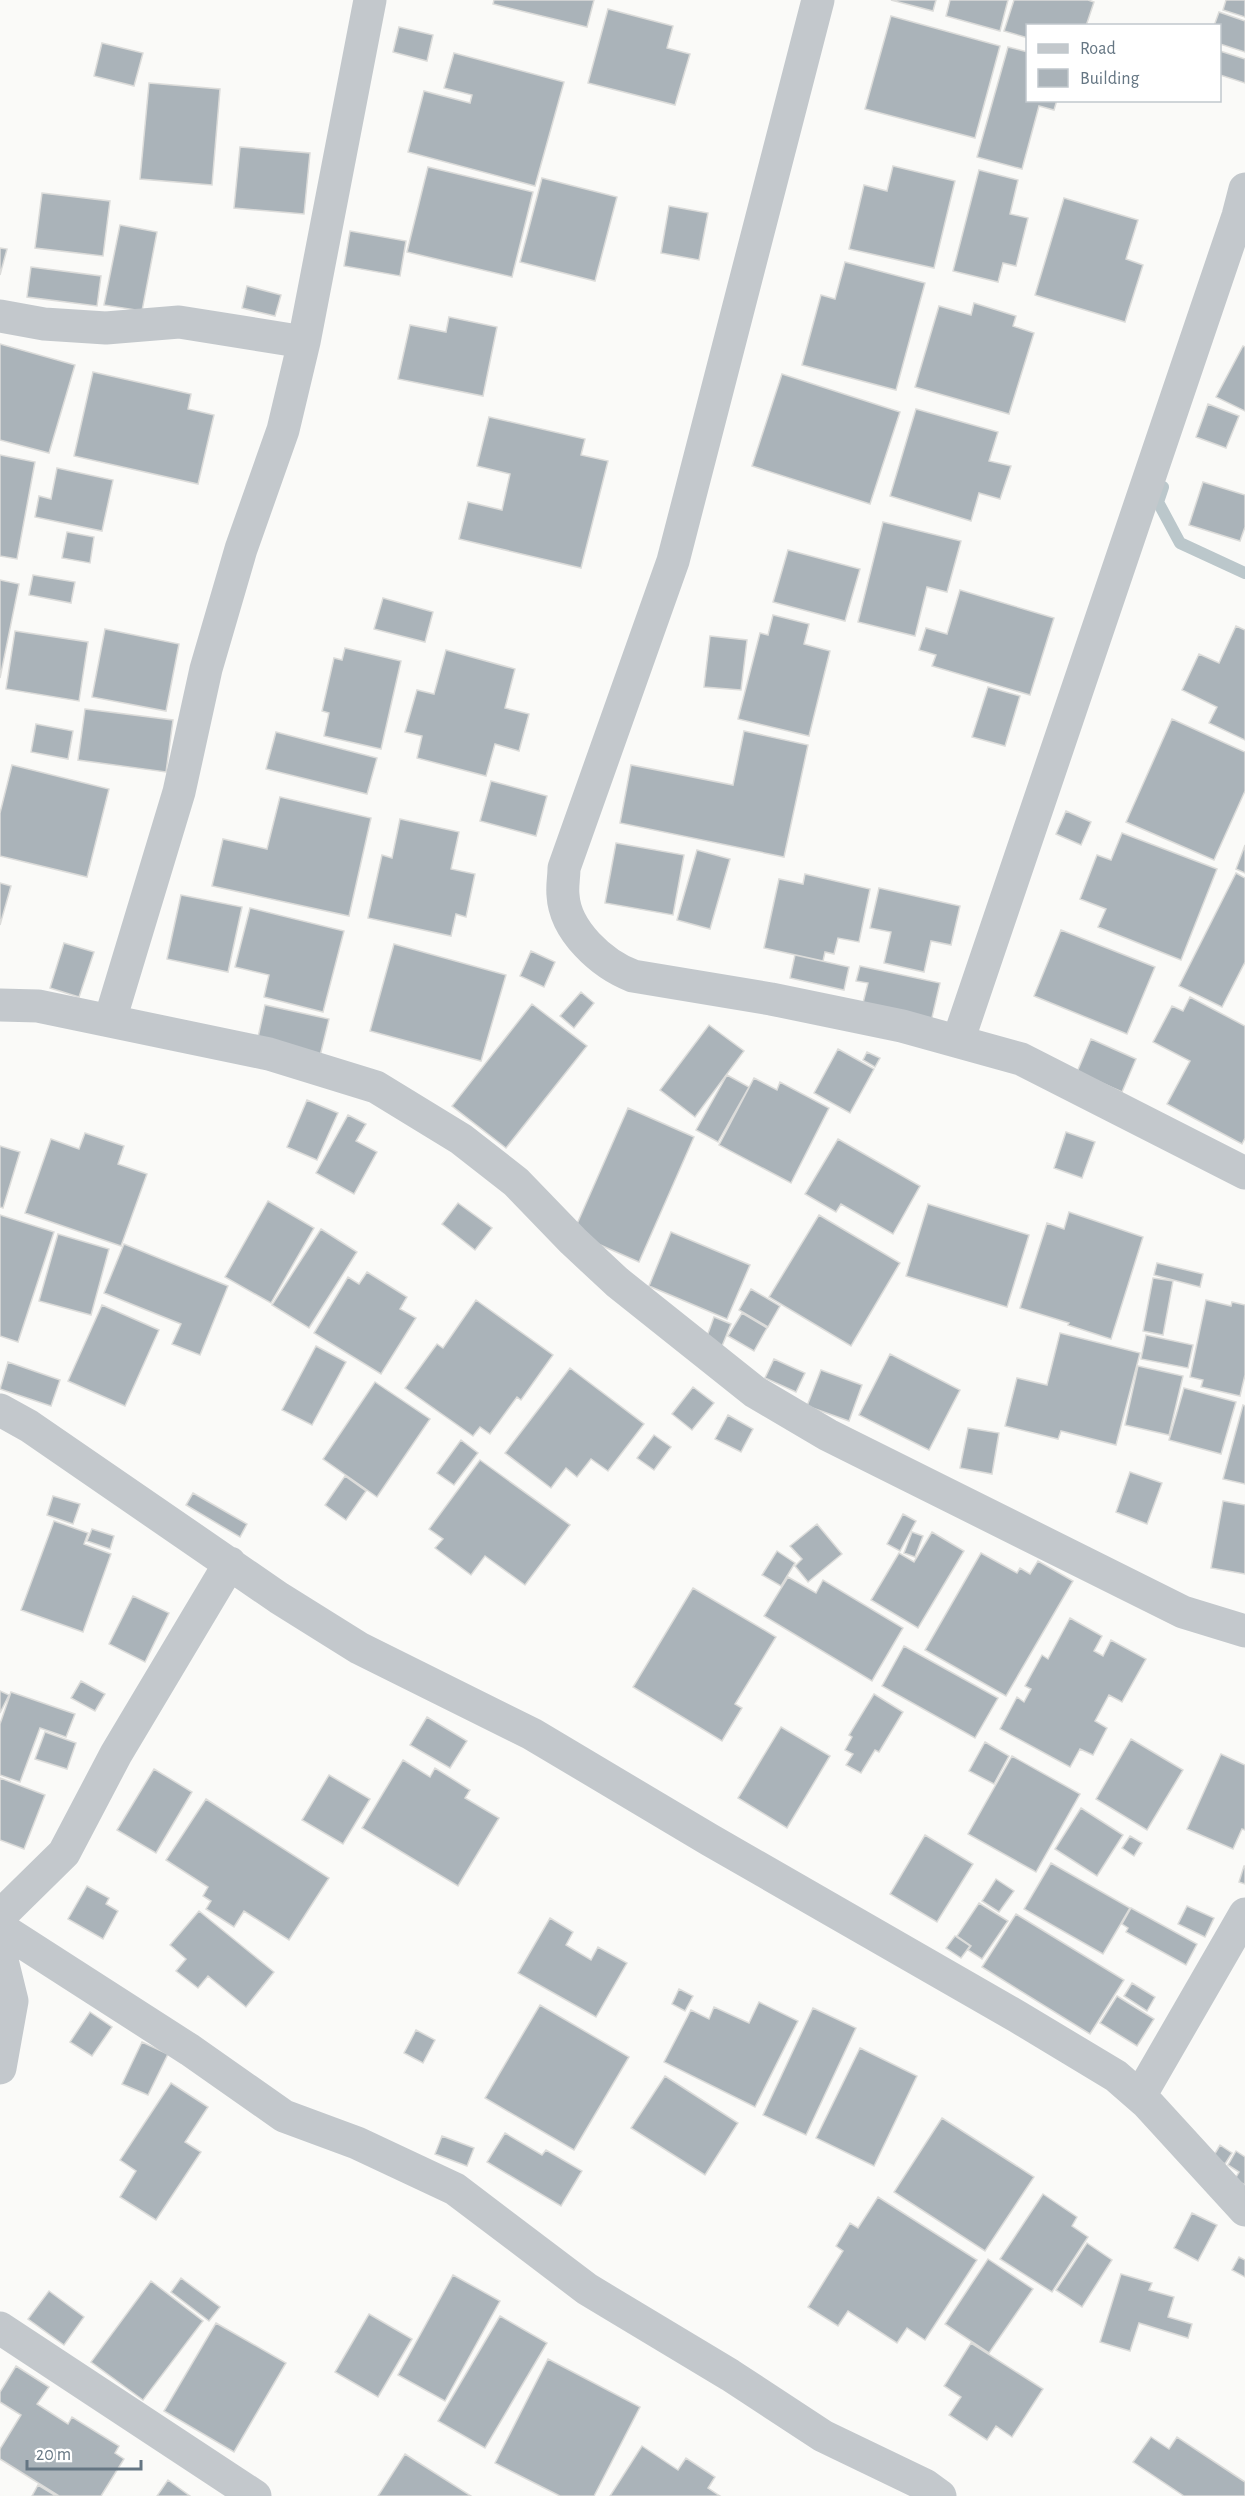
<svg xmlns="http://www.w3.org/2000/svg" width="1245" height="2496" font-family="'Alegreya Sans',sans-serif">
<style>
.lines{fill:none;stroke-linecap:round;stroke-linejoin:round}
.stream{stroke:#bbc7cb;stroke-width:12}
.building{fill:#aab3b9;stroke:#dcdcda;stroke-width:1.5}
.street{stroke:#c3c8cc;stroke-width:33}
</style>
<rect width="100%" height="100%" fill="#fafaf8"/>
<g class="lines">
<path class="stream" d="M1163,487l-5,15 22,41 65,30"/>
</g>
<path class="building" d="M494,0h100l-7,27 -94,-23z
M891,0h45l-3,11z
M950,0h58l-8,31 -54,-15z
M1014,0h74l6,2 -8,24h-58v12l-24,-7z
M1226,0h19v17l-22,-7z
M608,9l65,17 -6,22 23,6 -15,51 -87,-22z
M1219,12l26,9v31l-25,-8v-18h-6z
M891,16l109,30 -25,92 -110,-29z
M399,27l34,8 -6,26 -34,-9z
M102,43l41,10 -9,33 -40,-10z
M1008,47l20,5v48h29l-3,10 -15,-4 -17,63 -45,-12z
M1220,51l25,8v24l-25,-8z
M454,53l110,29 -29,104 -127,-34 16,-61 46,12 2,-8 -28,-7z
M149,83l71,6 -8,96 -72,-6z
M240,147l70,6 -6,61 -70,-6z
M893,166l62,15 -21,87 -85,-19 15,-64 23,6z
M428,167l105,25 -21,85 -105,-25z
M979,170l39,10 -8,34 18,4 -12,48 -13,-3 -5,19 -45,-11z
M542,178l75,19 -22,84 -75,-19z
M42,193l68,8 -7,55 -68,-8z
M1064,198l74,22 -12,39 17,6 -18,57 -90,-27z
M669,206l39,7 -9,47 -38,-7z
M120,225l37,7 -15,79 -38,-6z
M350,231l56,10 -6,35 -56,-10z
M0,248l7,1 -7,26z
M845,262l80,21 -29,107 -94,-25 19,-70 14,4z
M31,267l70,9 -4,30 -70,-9z
M247,286l34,9 -6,21 -33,-8z
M974,303l42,13 -3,10 21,7 -25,81 -94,-27 24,-81 32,9z
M449,317l48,10 -14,69 -85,-17 12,-54 36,7z
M0,344l75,21 -26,88 -49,-13z
M1243,346l2,1v64l-29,-14z
M93,372l98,22 -3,15 26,6 -16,69 -124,-28z
M782,374l118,38 -30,92 -118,-38z
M1208,404l31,12 -13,32 -30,-11z
M916,409l82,23 -9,29 22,5 -11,33 -21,-6 -8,28 -81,-25z
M489,417l96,22 -4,16 27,6 -27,107 -122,-29 9,-37 34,8 8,-36 -33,-8z
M0,455l35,7 -18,97 -17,-3z
M57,468l56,12 -11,51 -67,-14 4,-21 12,3z
M1203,482l42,13v32l-5,14 -51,-16z
M883,522l78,19 -14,51 -20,-5 -12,49 -57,-14z
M67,532l27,5 -4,26 -28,-5z
M788,550l72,19 -15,52 -72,-19z
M33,575l42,7 -4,21 -42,-8z
M0,580l19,4 -19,94z
M960,590l94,28 -24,77 -98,-29 4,-11 -17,-5 7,-22 21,6z
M383,598l50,14 -8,30 -51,-13z
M773,615l36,9 -5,20 26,7 -21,85 -71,-17 22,-86 8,2z
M1236,626l9,4v110l-36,-17 8,-16 -35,-17 17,-36 20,9z
M105,629l74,15 -13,67 -74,-14z
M15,631l73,11 -9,59 -73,-12z
M710,636l37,4 -6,50 -37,-3z
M345,648l56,13 -20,88 -57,-13 5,-23 -7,-2 12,-53 8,2z
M446,650l69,19 -10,39 24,6 -10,37 -24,-7 -9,32 -69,-18 5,-22 -17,-4 12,-42 17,4z
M988,687l32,9 -15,50 -33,-9z
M85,709l88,11 -7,52 -88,-12z
M1172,719l73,33v39l-31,69 -88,-38z
M36,724l37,7 -5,28 -37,-7z
M744,731l64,14 -24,112 -164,-34 11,-58 102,20z
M276,732l101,26 -10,36 -101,-25z
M12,765l97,24 -22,88 -87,-21v-43z
M491,781l56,15 -11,40 -56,-15z
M280,797l91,21 -22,98 -137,-30 11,-47 44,10z
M1066,811l25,11 -10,23 -25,-11z
M400,819l59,13 -8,37 24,5 -9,43 -10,-3 -5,22 -83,-18 14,-63 10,3z
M1122,833l95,36 -36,91 -83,-33 8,-18 -26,-10 17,-44 14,5z
M616,843l68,12 -11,60 -68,-12z
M1245,845v28l-9,-4z
M697,850l33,9 -20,70 -33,-9z
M1236,873l9,5v84l-23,45 -43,-21z
M805,874l65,15 -11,53 -21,-4 -4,16 -9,-2 -2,9 -59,-13 15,-69 24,5z
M0,883l11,3 -11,39z
M879,888l81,18 -9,39 -20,-4 -7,31 -40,-9 7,-31 -21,-4z
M181,895l61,12 -14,65 -61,-13z
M250,908l94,23 -21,81 -59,-15 5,-22 -34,-8z
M1061,930l94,37 -28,67 -93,-38z
M64,943l30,9 -15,45 -29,-9z
M394,944l112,31 -25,86 -111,-30z
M531,951l24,11 -11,25 -24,-11z
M795,955l54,12 -5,23 -54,-12z
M860,966l80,17 -10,43 -69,-15 7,-28 -12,-2z
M581,992l13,11 -20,25 -14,-12z
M1190,997l55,29v112l-3,6 -75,-40 23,-43 -37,-19 19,-36 11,5z
M532,1004l55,42 -81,102 -54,-42z
M265,1005l64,14 -9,37 -63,-14z
M709,1025l35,26 -49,66 -35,-27z
M1091,1039l45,20 -14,33 -45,-20z
M838,1049l36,20 -24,44 -36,-20z
M867,1052l13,6 -5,9 -12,-7z
M727,1075l22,12 -31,55 -22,-12z
M754,1078l23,12 3,-8 49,26 -38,75 -72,-38z
M307,1100l31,13 -21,47 -30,-13z
M628,1108l66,29 -55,125 -66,-29z
M348,1115l18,9 -10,17 21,11 -23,42 -38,-21z
M1066,1132l29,10 -13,36 -28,-10z
M85,1133l39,13 -6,18 29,10 -26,72 -96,-33 26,-74 28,10z
M838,1139l82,47 -27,48 -52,-30 -5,8 -31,-18z
M0,1146l20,6 -17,56 -3,-1z
M268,1201l46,27 -43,75 -46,-26z
M458,1203l34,25 -17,22 -33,-26z
M928,1204l101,31 -22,72 -101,-31z
M1069,1212l74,25 -32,102 -43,-14 1,-2 -49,-15 27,-85 17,6z
M0,1215l54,17 -36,110 -18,-6z
M819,1215l81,48 -49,83 -82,-49z
M321,1229l36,23 -48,76 -37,-23z
M671,1232l79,33 -23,54 -78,-33z
M58,1234l51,15 -18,66 -52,-14z
M124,1244l104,42 -28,69 -28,-11 9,-20 -77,-31z
M1157,1263l46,11 -3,13 -46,-12z
M367,1272l40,25 -7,12 16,9 -35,56 -67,-41 34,-56 11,7z
M1153,1278l20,3 -10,54 -20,-4z
M751,1289l29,17 -12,21 -29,-17z
M476,1300l77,55 -32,45 -4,-3 -27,37 -10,-7 -7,9 -68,-48 32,-44 6,4z
M1206,1300l25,6 1,-4 13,3v70l-5,21 -39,-9 2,-7 -13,-3z
M102,1305l57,25 -34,76 -57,-25z
M742,1313l25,15 -13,23 -26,-15z
M714,1317l17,7 -9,22 -16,-7z
M1060,1333l80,20 -24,92 -55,-14 -3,8 -53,-13 12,-48 30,7z
M1146,1335l47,10 -5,23 -47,-9z
M316,1346l30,16 -34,63 -30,-15z
M890,1354l70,36 -31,60 -70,-35z
M774,1359l31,14 -9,19 -31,-14z
M8,1362l52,18 -9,26 -51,-17z
M1138,1366l45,10 -14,59 -44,-10z
M570,1368l74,56 -36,47 -17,-12 -14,18 -11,-9 -15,20 -46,-35z
M821,1370l41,15 -13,36 -42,-15z
M375,1382l55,37 -53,78 -54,-38z
M693,1387l21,16 -22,27 -20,-16z
M1184,1388l52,14 -15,52 -52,-14z
M1243,1405l2,1v78l-22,-5z
M728,1415l25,14 -12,23 -26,-13z
M968,1428l31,5 -7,41 -32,-6z
M654,1435l17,12 -17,23 -17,-12z
M461,1440l17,13 -24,32 -17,-12z
M480,1460l90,65 -45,60 -40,-29 -14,19 -36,-27 8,-9 -14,-10z
M1130,1472l32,11 -15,41 -31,-12z
M345,1476l21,15 -20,29 -21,-15z
M193,1493l54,31 -7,13 -54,-32z
M53,1496l27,8 -7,20 -26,-9z
M1223,1501l22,4v69l-34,-6z
M903,1514l13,7 -16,30 -13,-7z
M54,1521l34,12 -4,11 27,10 -28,78 -62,-22z
M817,1524l25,30 -34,28 -13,-16 7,-7 -12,-13z
M92,1529l22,7 -4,13 -23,-8z
M912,1532l11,4 -8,21 -11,-4z
M932,1532l32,19 -46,77 -47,-28 28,-47 15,9z
M777,1551l18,12 -14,23 -19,-11z
M981,1553l36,20 3,-5 10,6 8,-13 35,20 -67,115 -81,-46z
M788,1577l28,16 7,-13 80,48 -31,53 -108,-65z
M693,1588l83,49 -41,67 7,4 -20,33 -89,-54z
M133,1596l36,17 -24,49 -36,-18z
M1070,1618l32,18 -8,15 9,5 8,-16 35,19 -24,43 -13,-7 -14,26 12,7 -14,27 -13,-6 -10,18 -70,-38 17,-32 7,5 7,-13 -6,-3 17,-31 6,4z
M904,1646l94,52 -23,40 -93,-52z
M81,1681l24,13 -10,17 -24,-13z
M0,1691l9,4 -9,18z
M11,1692l64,22 -9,23 -26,-9 -20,54 -20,-7v-51z
M874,1694l29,18 -24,40 -4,-2 -14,23 -15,-8 7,-11 -8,-4 7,-13 -3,-2z
M427,1717l40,24 -17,27 -40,-23z
M781,1727l49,29 -43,72 -49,-30z
M45,1732l31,11 -9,26 -32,-10z
M1131,1739l52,31 -36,60 -51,-31z
M985,1742l24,14 -15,28 -25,-13z
M1221,1754l24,11v65l-3,-1 -9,20 -46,-20z
M1012,1756l68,38 -44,78 -68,-38z
M403,1760l27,17 5,-9 35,22 -5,8 34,20 -41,68 -96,-58z
M154,1769l38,23 -36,61 -39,-23z
M329,1775l41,24 -27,45 -41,-24z
M0,1778l45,17 -21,54 -24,-9z
M206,1799l123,79 -40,62 -45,-29 -10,16 -28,-18 5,-8 -8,-5 5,-9 -42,-27z
M1081,1808l42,27 -26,41 -42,-27z
M925,1835l48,29 -36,58 -47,-28z
M1130,1836l12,7 -8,13 -12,-8z
M1051,1863l79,45 -27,46 -79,-45z
M1244,1866h1v18l-6,-2z
M996,1879l18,12 -15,21 -17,-11z
M87,1886l22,12 -3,6 12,7 -15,28 -35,-20z
M979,1903l29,18 -26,38 -14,-9 3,-4 -14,-10z
M1187,1906l27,12 -9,19 -27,-13z
M1131,1908l66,36 -11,21 -60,-33 2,-4 -6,-4z
M199,1911l75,61 -28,35 -38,-31 -10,12 -22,-17 10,-12 -16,-14z
M1016,1914l108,66 -34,54 -108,-67z
M550,1918l23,14 -7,13 25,15 7,-13 29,16 -31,54 -78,-44z
M955,1936l15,10 -9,12 -15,-10z
M1132,1983l23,14 -8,14 -23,-15z
M679,1989l14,7 -8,15 -13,-7z
M1117,1996l37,23 -17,27 -37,-23z
M759,2002l39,19 -43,86 -91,-45 27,-52 18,9 5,-12 35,16z
M540,2005l89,52 -55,93 -89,-52z
M813,2008l43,20 -50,107 -43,-20z
M90,2012l22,15 -20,29 -22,-14z
M416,2030l19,10 -12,23 -19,-10z
M142,2042l26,12 -20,41 -26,-11z
M860,2048l57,28 -43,90 -58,-28z
M665,2076l73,47 -33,52 -74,-47z
M171,2083l37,24 -23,35 16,10 -45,68 -36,-23 16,-26 -16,-11z
M942,2118l92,59 -49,74 -91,-59z
M505,2133l37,22 4,-5 36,21 -21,35 -74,-44z
M442,2136l32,12 -7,18 -32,-12z
M1220,2145l12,8 -7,11 -12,-7z
M1236,2151l9,6v28l-10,-6 4,-7 -11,-7z
M1043,2194l34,23 -5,9 16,11 -36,55 -52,-33z
M878,2197l99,63 -52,80 -18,-12 -10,15 -49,-32 -10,15 -30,-19 35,-56 -7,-5 14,-23 8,5z
M1192,2213l25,12 -19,36 -24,-13z
M1087,2243l25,17 -30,47 -26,-17z
M1239,2257l6,3v17l-13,-7z
M988,2259l45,30 -44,64 -44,-29z
M1121,2274l31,9 -3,7 25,7 -6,20 24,7 -4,14 -49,-15 -9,28 -30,-9z
M453,2275l47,26 -55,100 -47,-26z
M181,2278l39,29 -11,14 -38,-29z
M151,2281l52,40 -60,79 -52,-38z
M49,2291l35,26 -20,28 -36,-26z
M369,2314l43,25 -34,58 -43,-25z
M500,2316l47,27 -62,105 -47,-27z
M216,2323l70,40 -52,89 -70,-41z
M971,2343l72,46 -31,48 -16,-11 -9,14 -38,-25 12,-18 -17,-11z
M548,2359l92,48 -46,89h-34l-65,-33z
M16,2366l33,21 -12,17 31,20 4,-7 47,29 -4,7 9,6 -23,37h-42l-59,-37v-10l21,-34 -21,-13v-10z
M1151,2437l18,12 8,-12 68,45v14h-61l-51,-34z
M642,2446l36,24 8,-12 29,19 -7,11 12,8h-110z
M405,2454l66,42h-93z
M168,2480l22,16h-33z
M38,2485l18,11h-24z"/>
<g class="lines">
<path class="street" d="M818,0l-145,561 -109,307c0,9 -2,18 -1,27 2,36 39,69 70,81l138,23 131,27 119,33 224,114
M0,316l44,8 62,4 73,-6 125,20
M0,1005l38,1 231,48 107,33 85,52 55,43 57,59 44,41 138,110 73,43 355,177 62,19
M110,1020l69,-228 27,-123 35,-120 42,-119 21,-88 66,-342
M958,1041l280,-825 7,-27
M0,1410l29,16 250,172 80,50 173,86 178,106 308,177 98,59 31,27 98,107
M0,1916l64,-63 52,-99 114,-191
M0,1928l190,122 94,66 73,27 98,46 132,100 143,86 93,61 102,49 15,11
M0,1952l12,49 -12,67
M1140,2096l105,-182
M0,2328l255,168"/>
</g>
<rect x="1026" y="24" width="195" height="78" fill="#ffffff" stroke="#c1c8cd" stroke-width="1.5"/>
<rect x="1038" y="44" width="30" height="9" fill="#c3c8cc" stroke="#c1c8cd" stroke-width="1.5"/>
<text x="1080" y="54" font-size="18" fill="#657683">Road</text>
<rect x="1038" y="69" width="30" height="18" fill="#aab3b9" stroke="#c1c8cd" stroke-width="1.5"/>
<text x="1080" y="84" font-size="18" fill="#657683">Building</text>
<path d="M27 2460v9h114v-9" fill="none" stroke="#657683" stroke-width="3"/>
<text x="36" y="2460" font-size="18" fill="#657683" stroke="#ffffff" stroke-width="4.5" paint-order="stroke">20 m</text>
</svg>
